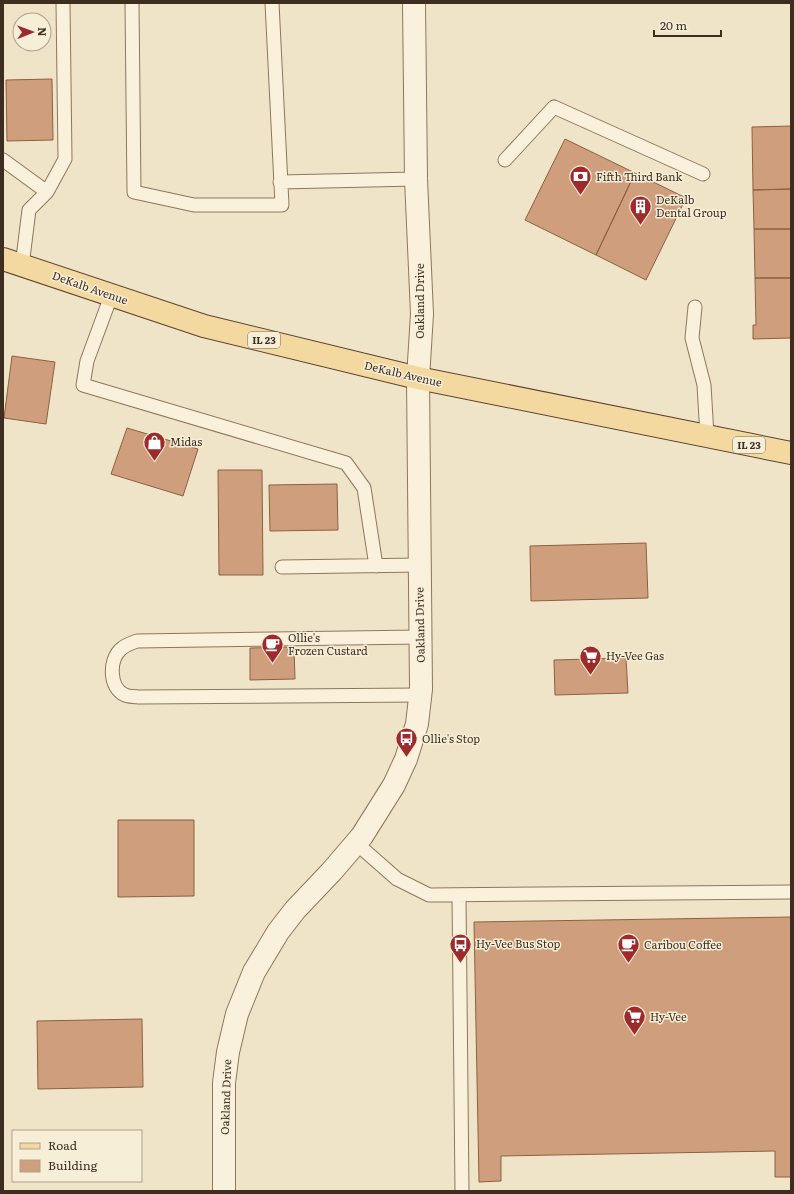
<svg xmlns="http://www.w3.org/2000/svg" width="794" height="1194" font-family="Literata,serif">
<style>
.building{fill:#cf9f7d;stroke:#8d5f41}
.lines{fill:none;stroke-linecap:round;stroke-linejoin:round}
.service-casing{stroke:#8d765c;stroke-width:15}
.minor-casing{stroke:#8d765c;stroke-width:24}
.primary-casing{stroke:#5b4430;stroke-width:24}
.service{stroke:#faf1dc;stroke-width:13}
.minor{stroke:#faf1dc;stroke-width:22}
.primary{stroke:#f3d9a0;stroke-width:22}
.labels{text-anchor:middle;stroke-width:3;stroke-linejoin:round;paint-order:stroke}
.shield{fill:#f7eed8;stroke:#756857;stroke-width:1}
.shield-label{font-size:10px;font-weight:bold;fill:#3d2e20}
.poi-label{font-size:11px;fill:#3d2e20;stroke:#f7eed8;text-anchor:start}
.street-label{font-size:11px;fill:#3d2e20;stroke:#f7eed8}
</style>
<rect width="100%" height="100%" fill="#f0e4c8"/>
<path class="building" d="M52,79l1,61 -46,1 -1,-61z
M791,126v63l-38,1 -1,-63z
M565,139l70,34 -39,82 -71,-35z
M635,173l51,25 -40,82 -50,-25z
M791,189v40h-37l-1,-39z
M754,229h37v49h-36z
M755,278h36v60l-38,1v-14h3z
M12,356l43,6 -9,62 -42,-6z
M127,428l71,21 -15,47 -72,-22z
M218,470h44l1,105h-44z
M337,484l1,46 -68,1 -1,-46z
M646,543l2,55 -117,3 -1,-55z
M294,647l1,32 -45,1v-32z
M626,658l2,35 -73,2 -1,-35z
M118,820h76v76l-76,1z
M791,917v260h-16v-26l-274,5v25l-22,1 -5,-260z
M142,1019l1,68 -105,2 -1,-68z"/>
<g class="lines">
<defs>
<path id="service" d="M132,3l2,189 60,13h88l-10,-202
M3,160l44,32
M505,160l49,-53 149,67
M280,182l136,-3
M22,266l7,-56 18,-18 18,-33 -2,-156
M111,296l-24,65 -4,24 263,78 18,25 12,78
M695,307l-3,31 12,47 3,51
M282,567l137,-2
M420,695l-282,2c-4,-1 -9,0 -13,-2 -16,-7 -16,-34 -5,-45 5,-5 11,-7 17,-9l283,-4
M356,843l41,36 32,16 362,-3
M459,895l3,296"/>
<path id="minor" d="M224,1191v-108l4,-31 9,-38 17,-42 24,-40 17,-22 37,-39 30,-35 32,-51 12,-26 11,-35 4,-35 -3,-311 4,-64 -6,-135 -2,-176"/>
<path id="primary" d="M3,259l201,67 214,52 373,75"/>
</defs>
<use href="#service" class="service-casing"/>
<use href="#minor" class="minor-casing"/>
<use href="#primary" class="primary-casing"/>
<use href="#service" class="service"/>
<use href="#minor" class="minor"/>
<use href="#primary" class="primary"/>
</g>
<defs>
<symbol id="bank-pin" viewBox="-11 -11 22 30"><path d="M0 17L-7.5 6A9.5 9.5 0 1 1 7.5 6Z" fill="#9e2a2b" stroke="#f7eed8"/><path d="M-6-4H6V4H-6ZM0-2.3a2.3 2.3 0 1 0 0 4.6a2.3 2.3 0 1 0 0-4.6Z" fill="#fff"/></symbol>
<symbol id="building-pin" viewBox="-11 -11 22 30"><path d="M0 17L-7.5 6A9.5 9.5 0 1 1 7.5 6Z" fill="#9e2a2b" stroke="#f7eed8"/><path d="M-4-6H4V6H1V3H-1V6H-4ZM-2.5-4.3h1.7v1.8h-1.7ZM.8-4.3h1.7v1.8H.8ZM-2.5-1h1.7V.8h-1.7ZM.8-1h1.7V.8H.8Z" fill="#fff"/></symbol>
<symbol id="shop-pin" viewBox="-11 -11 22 30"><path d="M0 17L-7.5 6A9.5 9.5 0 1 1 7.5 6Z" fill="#9e2a2b" stroke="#f7eed8"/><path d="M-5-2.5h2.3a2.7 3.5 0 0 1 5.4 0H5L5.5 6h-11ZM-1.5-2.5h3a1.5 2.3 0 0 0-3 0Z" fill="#fff"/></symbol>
<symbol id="cafe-pin" viewBox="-11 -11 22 30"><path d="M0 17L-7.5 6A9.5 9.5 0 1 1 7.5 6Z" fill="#9e2a2b" stroke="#f7eed8"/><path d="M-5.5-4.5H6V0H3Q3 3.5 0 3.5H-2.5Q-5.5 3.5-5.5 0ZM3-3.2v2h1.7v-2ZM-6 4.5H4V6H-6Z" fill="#fff"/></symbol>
<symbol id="supermarket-pin" viewBox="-11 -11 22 30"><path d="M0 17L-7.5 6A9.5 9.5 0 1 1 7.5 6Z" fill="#9e2a2b" stroke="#f7eed8"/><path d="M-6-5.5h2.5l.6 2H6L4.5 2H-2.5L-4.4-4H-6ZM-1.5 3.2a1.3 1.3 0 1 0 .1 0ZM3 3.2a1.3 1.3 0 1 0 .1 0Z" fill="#fff"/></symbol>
<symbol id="bus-pin" viewBox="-11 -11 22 30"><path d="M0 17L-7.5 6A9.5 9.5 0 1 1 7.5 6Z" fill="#9e2a2b" stroke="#f7eed8"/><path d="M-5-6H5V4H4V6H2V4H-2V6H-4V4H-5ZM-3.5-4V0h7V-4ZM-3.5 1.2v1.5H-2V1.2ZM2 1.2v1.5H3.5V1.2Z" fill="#fff"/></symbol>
</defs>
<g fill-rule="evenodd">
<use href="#bank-pin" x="568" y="164" width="25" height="34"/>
<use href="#building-pin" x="628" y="194" width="25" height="34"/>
<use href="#shop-pin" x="142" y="430" width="25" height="34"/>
<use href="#cafe-pin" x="260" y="632" width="25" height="34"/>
<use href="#supermarket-pin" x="578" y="644" width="25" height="34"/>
<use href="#bus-pin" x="394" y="726" width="25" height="34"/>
<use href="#bus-pin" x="448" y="932" width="25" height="34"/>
<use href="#cafe-pin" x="616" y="932" width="25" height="34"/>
<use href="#supermarket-pin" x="622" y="1004" width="25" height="34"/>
</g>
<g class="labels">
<g class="shield">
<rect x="248" y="332" width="32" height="16" rx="3"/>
<rect x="733" y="437" width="32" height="16" rx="3"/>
</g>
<g class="shield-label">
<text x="264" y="344">IL 23</text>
<text x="749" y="449">IL 23</text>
</g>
<g class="poi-label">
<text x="596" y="181">Fifth Third Bank</text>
<text x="656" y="204">DeKalb<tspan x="656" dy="13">Dental Group</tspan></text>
<text x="170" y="446">Midas</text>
<text x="288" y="642">Ollie's<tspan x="288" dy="13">Frozen Custard</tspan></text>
<text x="606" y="660">Hy-Vee Gas</text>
<text x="422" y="743">Ollie's Stop</text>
<text x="476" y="948">Hy-Vee Bus Stop</text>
<text x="644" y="949">Caribou Coffee</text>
<text x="650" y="1021">Hy-Vee</text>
</g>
<g class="street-label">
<text transform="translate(90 288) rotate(19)" y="4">DeKalb Avenue</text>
<text transform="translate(420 301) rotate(-90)" y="4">Oakland Drive</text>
<text transform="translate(403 374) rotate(13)" y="4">DeKalb Avenue</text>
<text transform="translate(420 625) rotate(-91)" y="4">Oakland Drive</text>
<text transform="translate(226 1097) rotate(-88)" y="4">Oakland Drive</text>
</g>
</g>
<rect width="794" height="1194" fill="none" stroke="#3d2e20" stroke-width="8"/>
<rect x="12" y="1130" width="130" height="52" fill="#f7eed8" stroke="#ada18e"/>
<rect x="20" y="1143" width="20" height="6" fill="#f3d9a0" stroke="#ada18e"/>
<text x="48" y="1150" font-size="12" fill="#3d2e20">Road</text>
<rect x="20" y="1160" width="20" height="12" fill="#cf9f7d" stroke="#ada18e"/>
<text x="48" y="1170" font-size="12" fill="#3d2e20">Building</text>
<g transform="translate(32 32) rotate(89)"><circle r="19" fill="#f7eed8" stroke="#ada18e"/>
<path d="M0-3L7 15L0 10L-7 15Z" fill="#9e2a2b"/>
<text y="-6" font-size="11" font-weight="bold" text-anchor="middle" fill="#3d2e20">N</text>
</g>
<path d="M654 30v6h67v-6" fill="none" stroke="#3d2e20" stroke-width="2"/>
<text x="660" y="30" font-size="12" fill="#3d2e20" stroke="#f7eed8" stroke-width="3" paint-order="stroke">20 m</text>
</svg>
